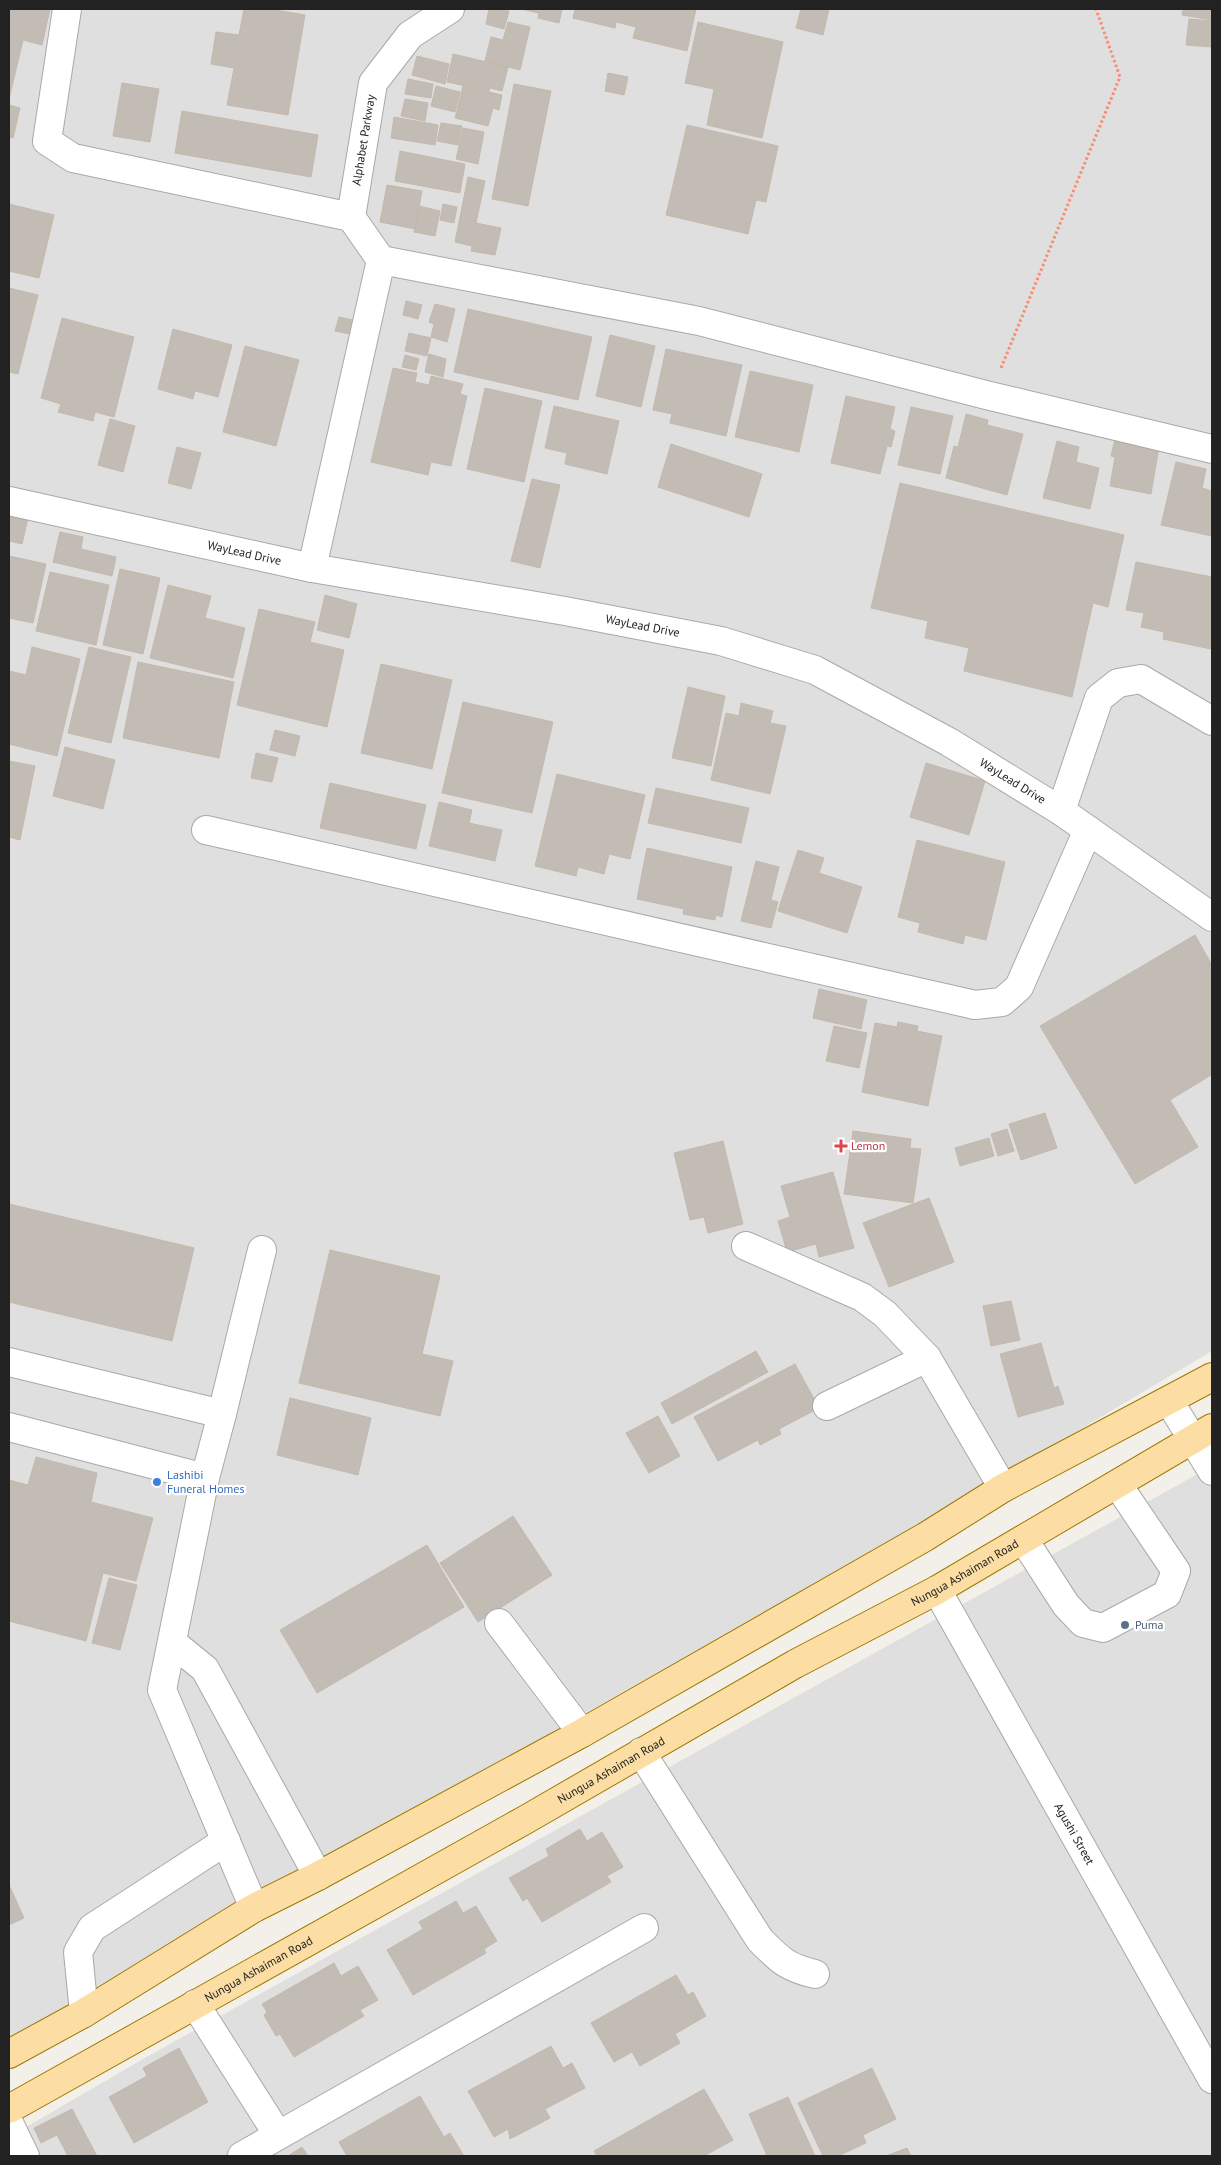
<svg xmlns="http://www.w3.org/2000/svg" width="1221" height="2165" font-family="'PT Sans',sans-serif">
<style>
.residential{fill:#e0dfdf}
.building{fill:#c3bcb5;stroke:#c4b8ab}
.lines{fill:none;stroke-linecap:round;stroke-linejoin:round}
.minor-casing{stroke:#a9a9a9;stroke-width:30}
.major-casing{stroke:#9f7901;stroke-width:30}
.path{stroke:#f98d72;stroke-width:3;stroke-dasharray:2.5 2.5;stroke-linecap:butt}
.minor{stroke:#fff;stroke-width:28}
.major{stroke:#fcdea4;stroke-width:28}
.health-dot{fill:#e0444e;stroke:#fff;stroke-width:2}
.shop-dot{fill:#3f7fe0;stroke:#fff;stroke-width:2}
.service-dot{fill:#5c6f8a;stroke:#fff;stroke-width:2}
.labels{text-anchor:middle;stroke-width:4.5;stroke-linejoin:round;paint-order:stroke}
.street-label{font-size:12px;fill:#222;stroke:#fff}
.health-label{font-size:12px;fill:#be3a42;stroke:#fff;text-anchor:start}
.shop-label{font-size:12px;fill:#366cbe;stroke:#fff;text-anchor:start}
.service-label{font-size:12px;fill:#4e5e75;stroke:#fff;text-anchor:start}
</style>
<rect width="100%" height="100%" fill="#f2f0e9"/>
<path class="residential" d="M9,9h1203v1342l-231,137 -972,553z
M1212,1466v690h-1203v-19l141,-82z"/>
<path class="building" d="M9,9h41l-8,36 -19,-5 -14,59z
M244,9h26l35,6 -17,100 -61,-10 7,-37 -23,-4 5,-32 23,3z
M489,9l20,2 -5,18 -18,-5z
M521,9h41l-3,14 -21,-5 1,-5z
M575,9h121l-9,42 -54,-13 3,-11 -20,-5 -1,6 -42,-10z
M801,9h28l-6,26 -27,-7z
M1183,9h29v11l-30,-5z
M1189,19l23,2v26l-26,-2z
M508,22l22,5 -10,43 -35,-9 6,-24 12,3z
M698,22l85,20 -21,96 -55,-13 7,-36 -29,-6z
M453,54l55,13 -6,24 -12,-3 -1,3 -42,-9z
M417,56l32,8 -4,20 -33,-9z
M608,73l20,4 -4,18 -19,-4z
M408,79l25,5 -2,14 -26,-4z
M122,83l37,6 -9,53 -37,-6z
M514,84l37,7 -23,115 -36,-7z
M436,86l24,6 -5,20 -24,-6z
M463,86l39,9 -3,15 -6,-2 -5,18 -33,-8z
M405,99l23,4 -3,18 -24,-5z
M9,105l11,3 -7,30 -4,-1z
M182,111l136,24 -7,42 -136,-24z
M394,117l44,8 -3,20 -44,-7z
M441,123l21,3 -4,19 -21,-4z
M687,125l91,21 -12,56 -10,-2 -8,34 -82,-19z
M463,128l21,4 -6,32 -22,-5z
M400,151l65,13 -5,29 -65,-12z
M468,177l17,4 -9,42 25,5 -6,27 -24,-4 1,-5 -17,-4z
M387,185l35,6 -7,38 -35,-7z
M9,204l45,11 -15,63 -30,-7z
M443,204l14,3 -3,16 -14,-3z
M419,206l21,5 -5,25 -21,-4z
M9,288l29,7 -20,79 -9,-2z
M406,301l16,4 -4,14 -15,-4z
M435,304l20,5 -8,33 -16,-5 3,-13 -5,-2z
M468,309l124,28 -14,63 -124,-28z
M339,317l14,3 -3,14 -15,-3z
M62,318l72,19 -20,80 -19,-5 -2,9 -35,-9 3,-8 -20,-6z
M173,329l59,16 -14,52 -23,-6 -2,8 -35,-10z
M409,333l22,5 -4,18 -22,-5z
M610,335l45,11 -14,61 -45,-11z
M245,346l54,14 -23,86 -53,-14z
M666,349l76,16 -16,71 -56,-13 2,-9 -19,-4z
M429,354l17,5 -3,18 -18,-5z
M405,355l14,4 -3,11 -14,-3z
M393,368l24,5 -2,9 14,3 2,-9 32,8 -3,10 7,2 -16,70 -20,-4 -3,13 -57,-13z
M750,371l63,14 -14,67 -64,-15z
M485,388l57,13 -18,81 -57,-13z
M846,396l49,11 -5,22 5,2 -4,16 -4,-1 -7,28 -49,-11z
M554,406l65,15 -12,53 -42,-10 2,-11 -22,-5z
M911,407l42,9 -13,58 -42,-9z
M966,414l22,6 -1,5 36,9 -16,61 -61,-17 8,-32 4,1z
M110,419l25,7 -12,46 -25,-7z
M1115,439l44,8 -8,47 -41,-8 5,-29 -4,-1z
M1057,441l22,6 -3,15 23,6 -9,41 -47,-11z
M671,444l91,30 -13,43 -91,-30z
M177,447l24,6 -10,36 -23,-6z
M1176,462l30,7 -4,19 10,3v45l-51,-11z
M532,479l28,6 -20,83 -29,-7z
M900,483l224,52 -16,72 -15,-4 -21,94 -108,-26 5,-23 -44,-10 3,-17 -57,-13z
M9,509l20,5 -7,30 -13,-3z
M60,532l23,5 -2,12 35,8 -4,19 -59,-14z
M9,556l37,8 -13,59 -24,-5z
M1136,562l76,15 -1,72 -48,-10 1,-7 -23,-5 3,-14 -18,-3z
M120,569l40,9 -17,76 -40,-9z
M50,572l59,13 -13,60 -60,-14z
M168,585l43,11 -6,22 40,10 -12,50 -83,-20z
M325,595l32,9 -8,34 -32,-8z
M259,609l56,13 -5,20 34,8 -17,77 -90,-22z
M32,647l48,12 -23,97 -48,-12v-73l17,4z
M89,647l42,10 -20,86 -43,-10z
M138,662l96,20 -15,76 -96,-20z
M381,664l71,16 -20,89 -71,-16z
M688,687l37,9 -14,70 -39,-8z
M463,702l90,20 -21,91 -90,-20z
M741,703l32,8 -3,12 16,3 -16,68 -59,-14 15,-67 13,3z
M275,730l25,6 -5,20 -25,-6z
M65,747l50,13 -12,49 -50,-13z
M256,753l22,5 -6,24 -21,-4z
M9,761l26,5 -15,74 -11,-3z
M926,763l59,18 -16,54 -59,-18z
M557,774l88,21 -15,64 -21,-5 -5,20 -26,-7 -2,9 -41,-10z
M330,783l96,22 -10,44 -96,-21z
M656,788l93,20 -8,35 -93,-20z
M439,802l33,8 -3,13 33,7 -7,31 -66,-15z
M917,840l88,22 -19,78 -21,-5 -2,9 -45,-12 2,-9 -22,-6z
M647,848l85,19 -10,50 -6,-2 -1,5 -32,-6 1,-5 -47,-10z
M798,850l26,8 -5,15 43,14 -15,46 -69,-22z
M756,861l23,6 -8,33 7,2 -7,26 -30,-7z
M1195,935l17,30v112l-1,-2 -41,25 28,47 -63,37 -95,-158z
M819,989l48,11 -6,29 -48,-11z
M898,1022l20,4 -1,5 25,5 -14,70 -66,-14 13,-69 22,4z
M834,1026l33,7 -8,35 -33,-7z
M1045,1113l12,35 -36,12 -12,-36z
M1007,1129l7,22 -16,5 -7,-22z
M853,1131l58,8 -1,9 11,1 -8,54 -69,-9z
M989,1138l5,18 -34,10 -5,-18z
M723,1141l20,83 -35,9 -4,-16 -14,3 -16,-67z
M833,1172l21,76 -35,9 -3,-13 -29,8 -9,-31 12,-4 -9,-31z
M929,1198l25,64 -65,25 -26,-64z
M9,1204l185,44 -22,93 -163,-39z
M330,1250l110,26 -18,78 31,7 -13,55 -141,-33z
M1011,1301l9,39 -29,6 -8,-40z
M1041,1343l13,45 4,-2 6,18 -46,13 -18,-63z
M756,1351l12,21 -96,52 -11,-21z
M795,1364l24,44 -40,21 2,5 -21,11 -2,-5 -40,21 -24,-44z
M290,1398l81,20 -13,57 -81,-20z
M658,1416l22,40 -31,17 -23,-40z
M36,1457l61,16 -6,29 62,16 -17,63 -33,-8 -17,68 -77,-20v-141l19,5z
M513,1516l39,59 -74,47 -38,-59z
M427,1545l37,62 -147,86 -37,-63z
M109,1578l28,7 -17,65 -28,-7z
M580,1829l7,12 15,-9 21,35 -16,9 4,6 -69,40 -15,-24 -4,3 -14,-23 40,-22 -3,-7z
M9,1885l15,33 -15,7z
M456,1901l7,12 13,-7 21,35 -13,8 2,4 -73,42 -26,-45 36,-21 -4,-7z
M334,1963l7,13 17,-10 20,34 -18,10 4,6 -70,41 -14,-23 -4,2 -12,-21 3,-3 -5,-8z
M676,1975l12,20 5,-3 13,24 -31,18 5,9 -40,23 -8,-14 -18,10 -23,-39z
M551,2046l12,22 9,-5 13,25 -40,21 5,9 -40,21 -2,-10 -14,8 -26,-46z
M179,2048l29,54 -74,41 -25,-46 38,-21 -4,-8z
M872,2068l24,51 -33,16 3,8 -28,13h-15l-25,-53z
M704,2089l29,51 -29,16h-107l-3,-5z
M420,2096l24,41 6,-4 14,23h-117l-8,-14z
M788,2097l27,59h-48l-18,-42z
M72,2109l25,47h-29l-11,-21 -16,8 -7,-15z
M302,2147l6,9h-20z
M907,2148l4,8h-25z"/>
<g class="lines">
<defs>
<g id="minor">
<path d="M67,9l-20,132 26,17 278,59 30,43"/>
<path id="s1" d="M351,217l22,-134 37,-48 40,-26"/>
<path id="s2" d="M9,501l303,67 253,43 156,30 94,29 134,72 112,69 151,106"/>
<path d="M312,568l69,-308 318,61 291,75 222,53"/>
<path d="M1061,811l38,-113 19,-15 23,-4 71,42"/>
<path d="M206,830l769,175 27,-3 17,-15 69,-157"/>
<path d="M746,1246l116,51 23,17 42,44 76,130"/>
<path d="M9,1362l213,52"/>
<path d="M1169,1401l43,70"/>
<path d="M827,1406l100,-48"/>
<path d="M9,1427l196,51"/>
<path d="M1024,1540l42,65 17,18 20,5 64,-34 9,-23 -58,-86"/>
<path id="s3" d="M937,1590l275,489"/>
<path d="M499,1623l83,110"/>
<path d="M173,1643l32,26 113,207"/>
<path d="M641,1752l119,188c20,20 26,27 55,34"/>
<path d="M254,1908l-92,-218 43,-212 17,-64 40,-164"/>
<path d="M195,2004l83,131"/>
<path d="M84,2013l-6,-61 14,-24 134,-87"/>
<path d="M9,2123l16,33"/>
<path d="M242,2156l402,-228"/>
</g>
<g id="major">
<path d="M9,2054l75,-41 170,-105 64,-32 264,-143 343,-196 78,-49 209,-111"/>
<path id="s4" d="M9,2109l516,-289 270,-156 142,-74 275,-162"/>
</g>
</defs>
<use href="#minor" class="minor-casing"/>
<use href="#major" class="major-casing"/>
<path class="path" d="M1001,368l119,-291 -24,-68"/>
<use href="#minor" class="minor"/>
<use href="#major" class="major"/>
</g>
<path class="health-dot" d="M838.5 1138.5h5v5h5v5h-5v5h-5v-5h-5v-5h5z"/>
<circle class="shop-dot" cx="157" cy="1482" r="5"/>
<circle class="service-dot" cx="1125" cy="1625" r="5"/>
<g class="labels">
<g class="street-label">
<text dy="4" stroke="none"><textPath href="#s1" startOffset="78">Alphabet Parkway</textPath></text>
<text dy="4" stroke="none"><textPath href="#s2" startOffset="241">WayLead Drive</textPath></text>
<text dy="4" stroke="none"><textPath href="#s2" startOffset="646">WayLead Drive</textPath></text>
<text dy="4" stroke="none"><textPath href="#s2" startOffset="1051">WayLead Drive</textPath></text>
<text dy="4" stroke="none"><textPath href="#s4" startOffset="1096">Nungua Ashaiman Road</textPath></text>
<text dy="4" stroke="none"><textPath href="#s4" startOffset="691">Nungua Ashaiman Road</textPath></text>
<text dy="4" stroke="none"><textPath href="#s3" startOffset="280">Agushi Street</textPath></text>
<text dy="4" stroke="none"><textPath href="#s4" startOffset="286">Nungua Ashaiman Road</textPath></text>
</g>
<g class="health-label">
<text x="851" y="1150">Lemon</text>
</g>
<g class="shop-label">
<text x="167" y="1479">Lashibi<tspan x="167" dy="14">Funeral Homes</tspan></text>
</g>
<g class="service-label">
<text x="1135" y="1629">Puma</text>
</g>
</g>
<rect width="1221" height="2165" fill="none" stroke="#222222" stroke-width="20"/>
</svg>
